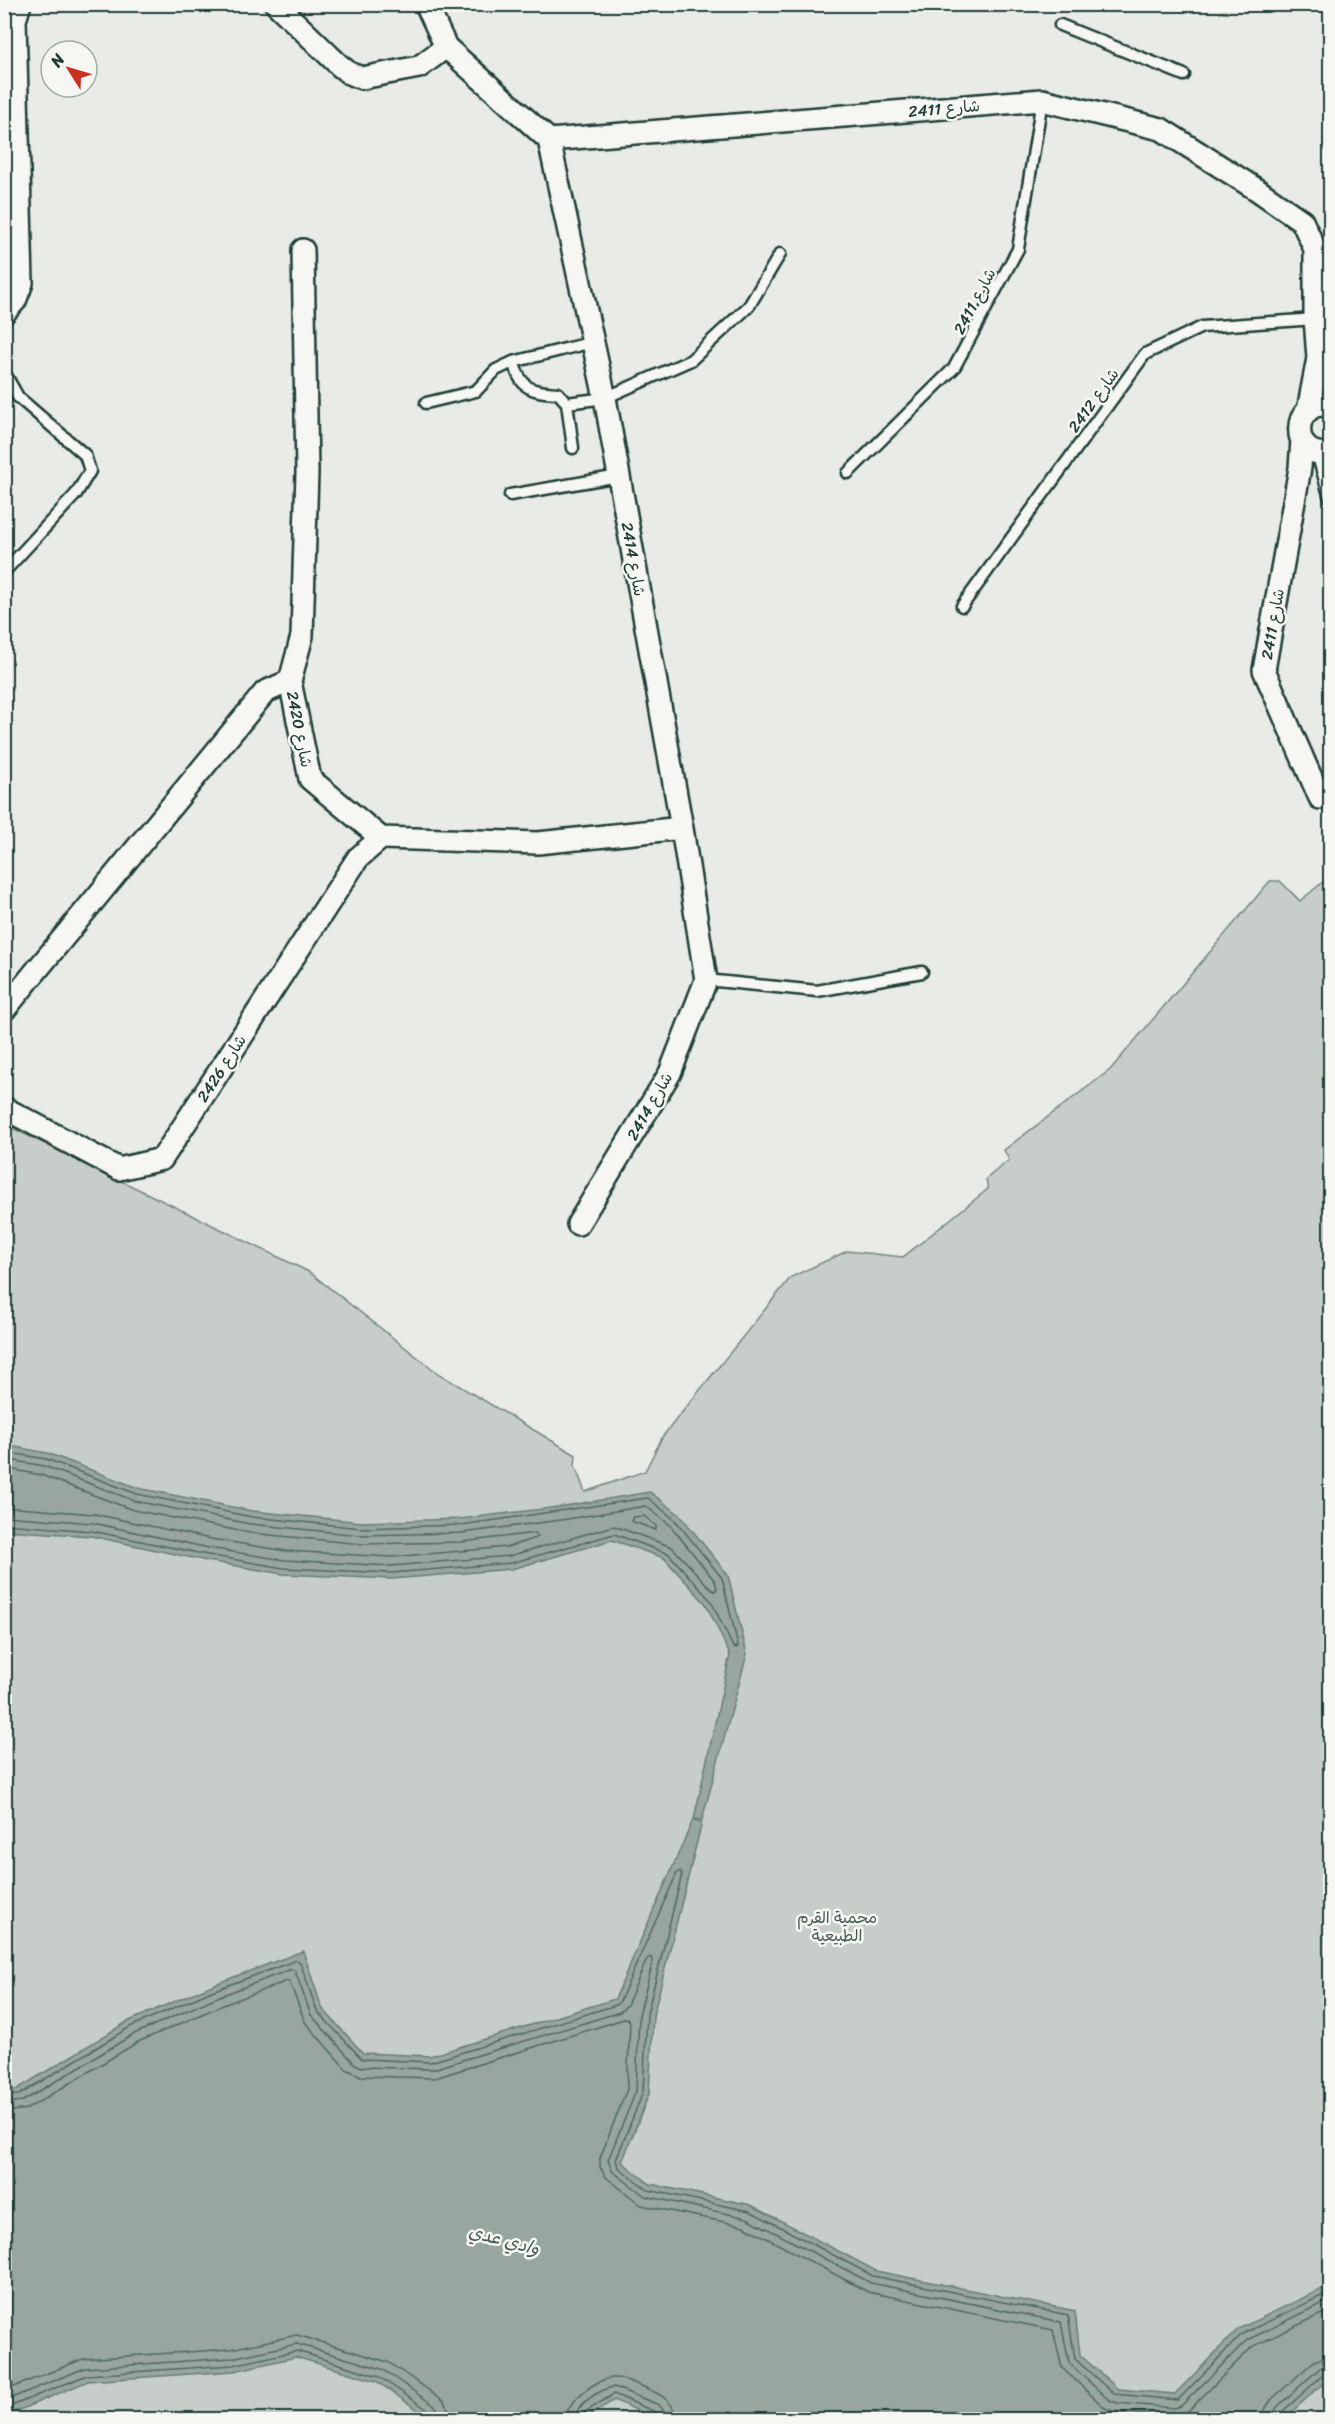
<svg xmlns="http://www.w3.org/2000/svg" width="1335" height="2424" font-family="Sriracha,'Playpen Sans Arabic',sans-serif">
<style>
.green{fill:#c7cec9;stroke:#73867e;stroke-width:1.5}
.water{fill:#99a6a0;stroke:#687c75;stroke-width:1.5}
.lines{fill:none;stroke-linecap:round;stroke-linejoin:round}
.shore{stroke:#50675f;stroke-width:1.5}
.lane-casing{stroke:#1f3d34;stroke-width:15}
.street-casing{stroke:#1f3d34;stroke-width:26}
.lane{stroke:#f6f6f2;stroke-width:10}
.street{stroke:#f6f6f2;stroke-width:21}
.labels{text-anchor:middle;stroke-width:5;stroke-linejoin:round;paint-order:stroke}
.street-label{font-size:16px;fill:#1f3d34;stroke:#f6f6f2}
.park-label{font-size:16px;fill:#415a52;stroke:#f6f6f2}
.water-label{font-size:18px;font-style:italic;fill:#445c54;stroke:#f6f6f2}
</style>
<rect width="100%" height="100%" fill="#e9ebe7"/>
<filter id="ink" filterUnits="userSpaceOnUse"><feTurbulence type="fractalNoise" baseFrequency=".0167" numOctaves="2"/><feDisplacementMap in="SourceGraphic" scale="12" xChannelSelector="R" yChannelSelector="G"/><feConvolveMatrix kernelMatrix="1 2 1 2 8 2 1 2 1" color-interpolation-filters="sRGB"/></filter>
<g filter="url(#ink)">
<path class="green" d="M1330,876v1543h-1325l-1,-1295 305,148 130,102 137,81 -1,11 10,26 60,-21 18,-35 128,-159 56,-26 56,6 85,-68 -2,-10 23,-19 -5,-10 106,-80 160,-189h10l20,20z"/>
<path class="water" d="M5,1445l42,8 91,35 114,23 110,11 98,-3 99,-12 91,-15 30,23 48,60 19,79 -45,166 -8,-1 36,-164 -24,-51 -42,-46 -52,-18 -100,29 -120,10 -109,-5 -76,-13 -116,-25 -86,-6z
M693,1820l9,2 -49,194 -4,78 -27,68 28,22 101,21 125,66 199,40 5,44 38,34 57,5 63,-65 92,-44v92l-47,43h-625l-44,-20 -30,19h-153l-55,-38 -80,-24 -62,14 -146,10 -83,35v-326h11l111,-68 83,-36 93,-35 19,57 41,45 67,3 185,-57z"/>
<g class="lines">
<path class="shore" d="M4,1452l42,7 91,35 115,23 109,11 100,-3 187,-27 27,22 47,58 16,68 -2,2 -3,-1 -22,-46 -42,-47 -55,-20 -103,29 -120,10 -107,-5 -76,-13 -116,-24 -88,-7
M4,1459l40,7 91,35 115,23 110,11 102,-2 99,-13 85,-14 24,19 45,56 2,7 -2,3 -3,-1 -40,-43 -58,-21 -105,30 -118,10 -107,-6 -75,-12 -116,-25 -89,-7
M4,1468l37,7 92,35 117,23 112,11 100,-2 73,-9 3,3 -2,2 -29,9 -115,10 -106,-6 -75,-12 -117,-25 -90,-7
M644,1516l12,10v4l-25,-9 2,-4z
M4,2096l15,-1 111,-68 82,-36 85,-31 3,2 17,49 45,48 69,3 185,-57 4,-4 57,-128 3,-2 2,3 -35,140 -4,78 -27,68 2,7 30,23 102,21 123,65 195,39 7,44 39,35 64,6 64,-66 88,-42
M4,2103l19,-2 111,-67 81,-36 77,-29 3,2 16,44 44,49 7,3 71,2 187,-57 7,-7 20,-46 3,-2 3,4 -14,54 -3,76 -28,69 4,11 33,25 102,22 124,65 190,39 8,41 40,37 8,3 57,5 7,-2 66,-66 83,-40
M4,2112l23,-3 111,-67 80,-35 69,-26 3,2 15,39 41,47 15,7 74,2 192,-60 3,4 -3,67 -27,69v9l6,10 35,28 103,21 124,66 185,38 9,38 43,40 11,4 57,5 12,-3 67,-67 78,-37
M4,2391l79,-32 148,-10 66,-14 91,27 55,38 6,10 1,10
M4,2401l81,-33 147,-10 65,-14 85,25 53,37 5,6 1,8
M4,2409l83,-34 146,-10 64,-14 81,25 53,36 3,8
M565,2420c1,-18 32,-43 50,-42 10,0 48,16 54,24 5,5 6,11 6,18
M574,2420c1,-15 26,-31 40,-33l45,18 6,7 1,8
M582,2420l3,-8 29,-18 41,18 4,8
M1263,2420l2,-11 6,-9 43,-39 16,-5
M1272,2420l5,-13 43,-39 10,-3
M1279,2420l3,-8 42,-38 6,-1"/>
<defs>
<path id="lane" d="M1060,25l124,50
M513,362c10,28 16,29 45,31l9,10 6,45
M4,372l14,25 67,58 5,16 -14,23 -72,78
M426,403l50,-12 20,-21 17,-8 80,-20
M567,403l38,-5 86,-38 58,-54 31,-52
M1317,453l13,45
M848,473l106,-105 64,-119 24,-149
M510,495l109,-19
M962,606l183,-252 57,-27 113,-8
M706,980l111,11 105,-19"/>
<path id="street" d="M276,4l63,61 10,8 13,5 57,-11 27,-20
M426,4l20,43 103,93 493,-40 119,29 98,62 43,30 13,28v70l3,39 -10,53
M549,140l56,258 77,430 24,152 -36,93 -92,151
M303,250l4,222 -5,164 -12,45 20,98 71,59 157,5 144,-15
M4,313l11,-12 7,-18 -7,-263 5,-16
M1330,406c-39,-9 -42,54 0,47
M1302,440l-2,28 -36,202 56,128
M4,1010l261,-318 25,-11
M4,1108l115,61 43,-10 196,-301 23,-20"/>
</defs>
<use href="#lane" class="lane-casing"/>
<use href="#street" class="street-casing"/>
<use href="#lane" class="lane"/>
<use href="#street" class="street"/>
</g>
</g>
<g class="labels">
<g class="street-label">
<text transform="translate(944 108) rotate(-5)" y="6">شارع 2411</text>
<text transform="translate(974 301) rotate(-62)" y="6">2411 شارع</text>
<text transform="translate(1093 400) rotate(-54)" y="6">2412 شارع</text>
<text transform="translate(634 559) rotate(80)" y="6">2414 شارع</text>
<text transform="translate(1272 624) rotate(-80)" y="6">شارع 2411</text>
<text transform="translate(300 729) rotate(79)" y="6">2420 شارع</text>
<text transform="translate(221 1068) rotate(-57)" y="6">2426 شارع</text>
<text transform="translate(649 1106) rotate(-60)" y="6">2414 شارع</text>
</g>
<g class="park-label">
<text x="837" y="1923">محمية القرم<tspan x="837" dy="18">الطبيعية</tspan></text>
</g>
<g class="water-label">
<text transform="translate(504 2240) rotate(15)" y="6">وادي عدي</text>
</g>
</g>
<rect width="1335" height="2424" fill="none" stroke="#f6f6f2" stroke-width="24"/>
<rect x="12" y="12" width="1311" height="2400" fill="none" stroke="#1f3d34" stroke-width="2" filter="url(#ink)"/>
<g transform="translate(69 69) rotate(307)"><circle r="28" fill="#f6f6f2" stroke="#a0aca6" stroke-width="1.5"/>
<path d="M0-4.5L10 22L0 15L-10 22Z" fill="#c8321e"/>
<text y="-9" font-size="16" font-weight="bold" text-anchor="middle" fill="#1f3d34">N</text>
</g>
</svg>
